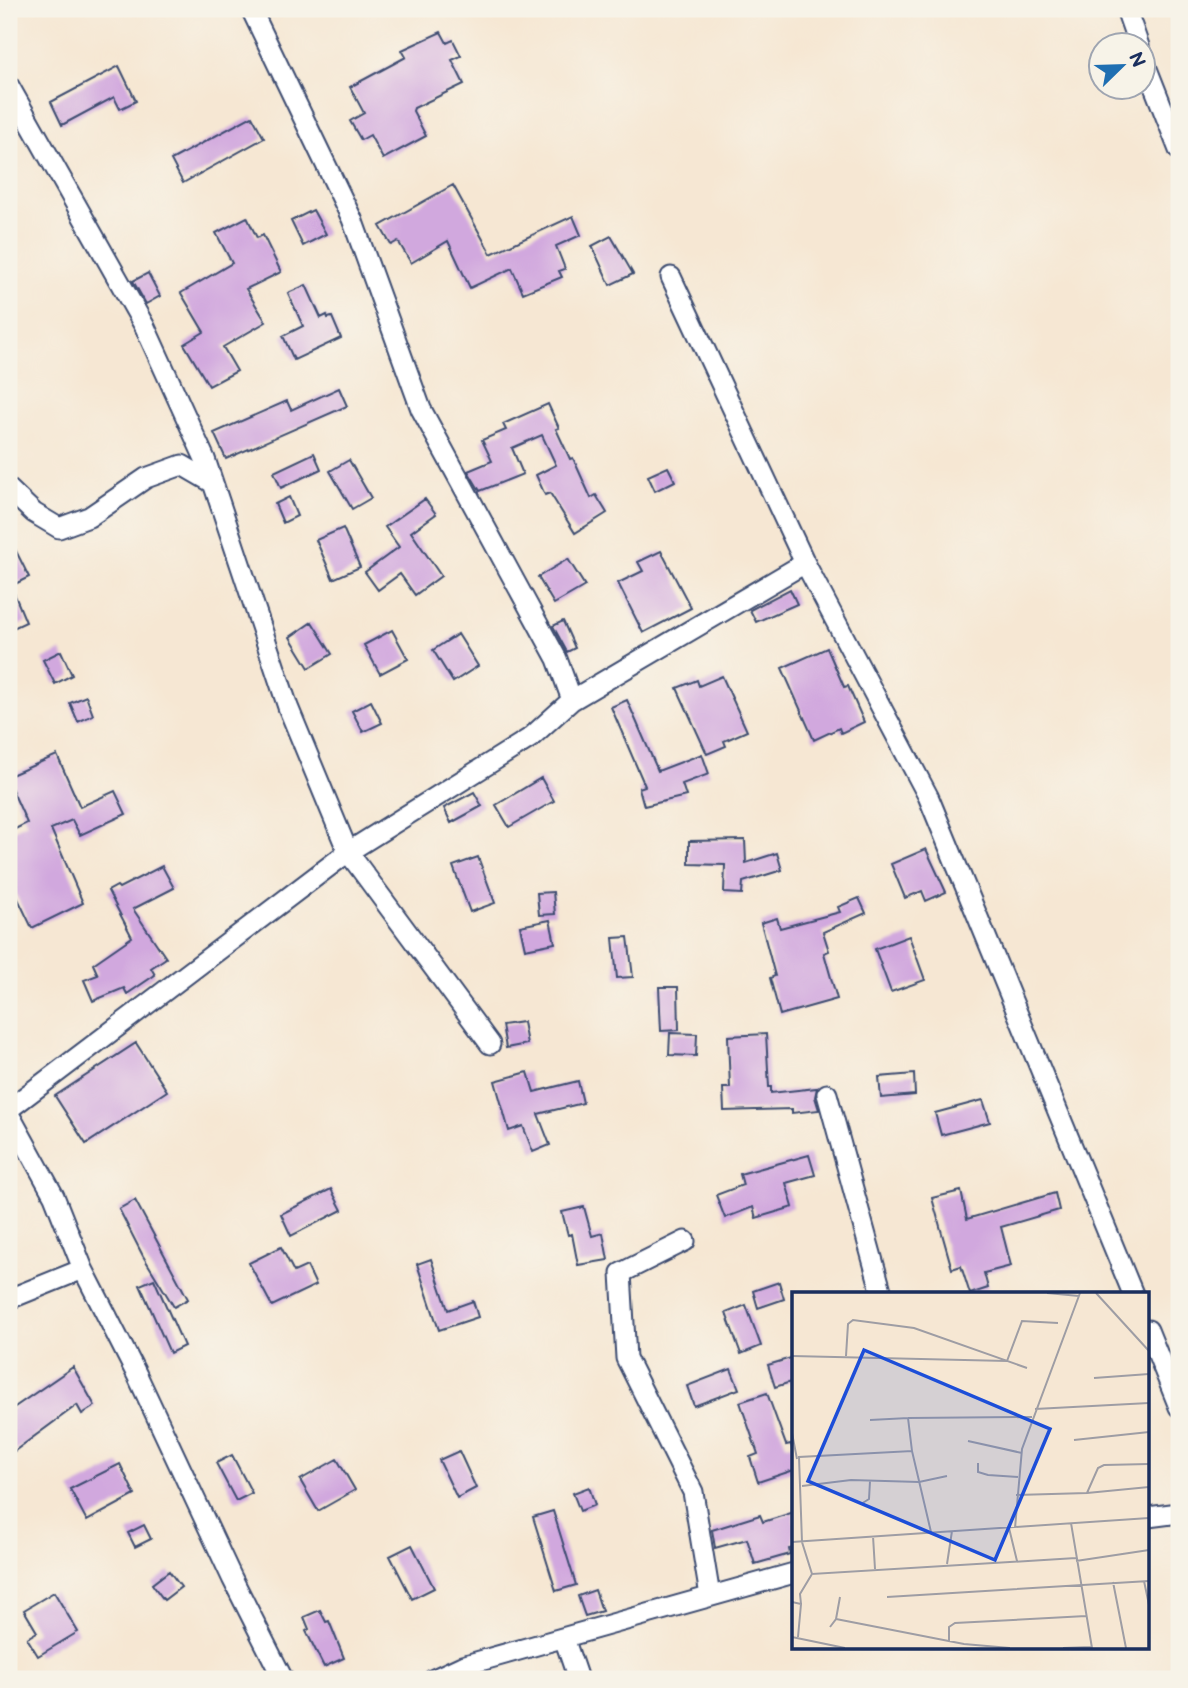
<svg xmlns="http://www.w3.org/2000/svg" width="1188" height="1688" font-family="'Balsamiq Sans',sans-serif">
<style>
.building{fill:#d1a8de}
.lines{fill:none;stroke-linecap:round;stroke-linejoin:round}
.minor-casing{stroke:#3c4b70;stroke-width:23}
.minor{stroke:#fff;stroke-width:19}
.inset-road{fill:none;stroke:#9e9da4;stroke-width:2}
.view{fill:#1d4ed8;fill-opacity:0.15;stroke:#1d4ed8;stroke-width:3.5}
.inset-edge{fill:none;stroke:#1b2f5e;stroke-width:3.5}
</style>
<rect width="100%" height="100%" fill="#f7f3e8"/>
<filter id="ink" filterUnits="userSpaceOnUse"><feTurbulence type="fractalNoise" baseFrequency=".0143" numOctaves="2"/><feDisplacementMap in="SourceGraphic" scale="14" xChannelSelector="R" yChannelSelector="G"/><feConvolveMatrix kernelMatrix="1 2 1 2 8 2 1 2 1" color-interpolation-filters="sRGB"/></filter>
<filter id="wash" filterUnits="userSpaceOnUse"><feTurbulence type="fractalNoise" baseFrequency=".00686" numOctaves="4" result="noise"/><feDisplacementMap in="SourceGraphic" scale="28" xChannelSelector="R" yChannelSelector="G"/><feGaussianBlur stdDeviation="1.57" result="paint"/><feColorMatrix in="noise" values="0 0 0 0 0 0 0 0 0 0 0 0 0 0 0 0 0 1.4 0 .05"/><feComposite in="paint" operator="in"/></filter>
<g filter="url(#wash)">
<rect width="100%" height="100%" fill="#f6e7d3"/>
<g id="blocks">
<path class="building" d="M441,32l6,11 6,-3 8,16 -9,4 12,24 -50,24 -1,3 13,25 -43,23 -13,-24 -9,5 -11,-19 14,-8 -14,-26 56,-30 -4,-7z
M119,66l17,35 -16,8 -6,-12 -52,28 -11,-23z
M252,116l12,22 -81,45 -12,-23z
M453,185l38,69 82,-38 8,19 -25,11 9,23 -6,2 3,6 -39,16 -11,-25 -42,20 -22,-47 -37,22 -13,-22 -7,4 -11,-19z
M313,210l13,24 -23,12 -12,-25z
M247,217l10,21 6,-3 18,37 -35,17 20,33 -43,25 14,24 -28,15 -25,-42 20,-12 -23,-39 51,-30 -16,-30z
M611,236l22,38 -23,11 -18,-39z
M148,273l12,23 -14,8 -13,-23z
M306,285l15,33 6,-3 1,3 4,-1 9,21 -47,22 -11,-24 20,-10 -15,-33z
M339,388l8,18 -121,53 -12,-26 73,-32 4,9z
M548,404l11,24 -3,1 14,30 3,-1 18,40 5,-3 11,18 -32,20 -25,-40 -5,2 -9,-20 20,-10 -14,-30 -30,13 11,26 -43,17 -12,-20 24,-10 -10,-21 24,-10 -3,-6z
M314,453l7,16 -40,19 -7,-16z
M349,460l22,38 -19,11 -22,-38z
M668,467l7,14 -20,10 -7,-15z
M289,497l8,19 -14,7 -8,-19z
M425,499l11,15 -25,18 30,44 -26,19 -15,-21 -22,16 -13,-18 34,-25 -14,-20z
M343,528l17,39 -27,12 -17,-39z
M9,537l20,40 -18,9 15,36 -17,8z
M661,551l30,57 -48,25 -25,-50 25,-12 -5,-9z
M568,559l17,27 -31,18 -16,-27z
M790,589l7,15 -41,18 -6,-12z
M563,621l12,27 -8,4 -14,-26z
M312,622l20,32 -23,14 -19,-31z
M392,630l16,29 -28,15 -16,-29z
M458,634l20,32 -25,16 -20,-32z
M827,648l17,39 4,-1 16,36 -23,11 -2,-5 -25,12 -32,-72z
M61,651l11,24 -17,9 -12,-24z
M722,676l25,55 -23,10 2,5 -19,8 -30,-66 20,-8 2,6z
M86,696l7,19 -15,7 -8,-19z
M627,700l31,71 44,-17 7,20 -27,10 4,12 -42,10 -5,-18 6,-2 -34,-79z
M371,701l11,22 -19,9 -11,-21z
M57,755l23,52 35,-16 11,23 -46,21 -8,-15 -21,9 32,74 -51,25 -23,-48v-48l18,-9 -18,-40v-7z
M541,778l13,23 -45,26 -13,-22z
M474,792l8,14 -31,17 -7,-15z
M745,840l1,23 31,-10 5,17 -39,12 -1,12 -18,-1 1,-28 -36,-1v-23z
M926,849l20,43 -20,9 -4,-10 -17,7 -14,-34z
M478,857l17,46 -25,9 -17,-46z
M162,866l12,22 -41,21 33,49 -15,10 4,7 -28,19 -3,-6 -31,13 -9,-21 14,-5 -5,-11 39,-27 -24,-46 9,-5 2,2z
M553,892l2,22 -16,1 -2,-22z
M859,898l7,15 -43,19 6,19 -5,2 13,46 -57,16 -10,-37 5,-2 -14,-53 16,-5 3,10 60,-16 -2,-5z
M550,920l5,23 -30,6 -5,-23z
M909,936l16,44 -34,12 -16,-43z
M628,937l5,40 -16,1 -4,-40z
M659,987h19l1,43 -18,1z
M523,1022l4,22 -21,4 -4,-23z
M670,1033l27,1 -1,22 -27,-1z
M766,1034l3,53h2v6l46,-5 -2,9 4,13 -27,3v-4l-68,2 -1,-23h7l-2,-52z
M136,1043l31,48 -81,53 -31,-48z
M528,1072l6,20 44,-11 5,22 -45,11 12,31 -17,7 -10,-26 -14,5 -14,-50z
M914,1074l1,21 -34,3 -2,-21z
M983,1100l7,22 -49,13 -6,-22z
M809,1155l6,20 -29,8 7,24 -37,11 -3,-11 -28,11 -9,-23 27,-10 -3,-11z
M331,1189l11,21 -51,26 -10,-22z
M961,1191l6,28 88,-26 4,17 -58,17 10,39 -27,7 4,15 -18,6 -9,-28 -9,3 -20,-71z
M135,1200l53,99 -14,8 -31,-51 -24,-47z
M584,1207l8,29 11,-3 5,27 -30,5 -6,-31 -4,1 -6,-23z
M281,1247l13,25 13,-6 9,19 -44,21 -23,-43z
M431,1259l17,51 25,-9 5,16 -39,13 -22,-66z
M154,1279l30,67 -14,7 -30,-68z
M779,1282l5,17 -26,9 -5,-17z
M746,1305l15,41 -20,8 -15,-41z
M794,1357v24l-19,6 -7,-22z
M73,1367l22,39 -13,8 -5,-9 -68,50v-44z
M731,1369l8,20 -45,17 -7,-20z
M767,1393l19,52 5,-1 3,10v16l-36,12 -8,-25 8,-3 -18,-52z
M459,1451l17,37 -19,10 -18,-38z
M232,1455l20,38 -16,8 -20,-38z
M337,1459l18,31 -37,21 -18,-31z
M120,1464l15,31 -48,26 -17,-32z
M589,1487l6,18 -15,6 -7,-18z
M553,1511l23,74 -20,6 -23,-74z
M794,1512v36l-5,1 1,5 -35,10 -8,-25 -32,9 -3,-18 48,-15 3,7z
M144,1525l7,14 -16,8 -7,-14z
M412,1545l22,43 -22,11 -22,-43z
M169,1571l12,16 -17,13 -12,-16z
M595,1590l7,21 -17,5 -7,-20z
M54,1592l24,40 -40,24 -11,-18 10,-6 -13,-22z
M320,1610l6,12 3,-1 15,37 -20,9 -18,-36 3,-2 -5,-12z"/>
</g>
</g>
<g filter="url(#ink)">
<use href="#blocks" fill-opacity="0" stroke="#3c4b70" stroke-width="2"/>
<g class="lines">
<defs>
<path id="minor" d="M1126,9l13,37
M1142,56l37,94
M9,86l136,241 60,132 83,248 60,145 142,192
M9,489l25,24 25,15 30,-11 57,-39 36,-13 31,18
M805,563l123,233 205,498
M572,700l233,-137 -134,-286
M827,1094l55,200
M9,1109l339,-257 182,-114 42,-38 -15,-41 -136,-250 -69,-190 -101,-210
M9,1114l45,82 29,73 54,106 95,203 51,101
M685,1241l-64,32 5,85 67,134 17,104
M9,1299l74,-30
M1148,1330l31,77
M1148,1517l31,-4
M564,1638l14,41
M434,1679l28,-13 332,-93"/>
</defs>
<use href="#minor" class="minor-casing"/>
<use href="#minor" class="minor"/>
</g>
</g>
<g transform="translate(792 1292)">
<rect width="357" height="357" fill="#f6e7d3"/>
<path class="inset-road" d="M255,1l32,3M304,1l53,58M0,64l215,5 15,-40 36,2M54,64l2,-32 5,-4 61,8 113,40M302,86l55,-4M243,117l114,-6M116,126l124,-1M78,128l38,-2 4,33M0,141l5,26M282,148l75,-8M176,149l54,12M186,171v9l10,3 30,2M10,194l49,-6 68,2 28,-6M295,201l62,-6M224,203l71,-2 11,-25 6,-3 45,-1M69,212l8,-5 1,-18M279,231l21,125M217,236l8,33M223,236l7,-79 58,-156M139,240l-19,-81 -113,6 3,85 10,32 264,-16M81,244l2,33M0,250l357,-24M284,269l73,-11M155,272l5,-33M352,289l5,24M321,290l13,66M95,305l262,-16M0,310l9,2 -3,33M9,312l-1,-10 12,-20M44,327l128,25 46,4M38,335l6,-8 4,-22M0,345l53,11M157,349v-14l6,-4 131,-7M271,356l28,-1"/>
<path class="view" d="M72,58l186,79 -55,131 -187,-79z"/>
<rect width="357" height="357" class="inset-edge"/>
</g>
<rect width="1188" height="1688" fill="none" stroke="#f7f3e8" stroke-width="35"/>
<g transform="translate(1122 66) rotate(67)"><circle r="33" fill="#f7f3e8" stroke="#9fa5b1" stroke-width="2"/>
<path d="M0-5L12 26L0 18L-12 26Z" fill="#1f6fb2"/>
<text y="-10" font-size="19" font-weight="bold" text-anchor="middle" fill="#1b2f5e">N</text>
</g>
</svg>
